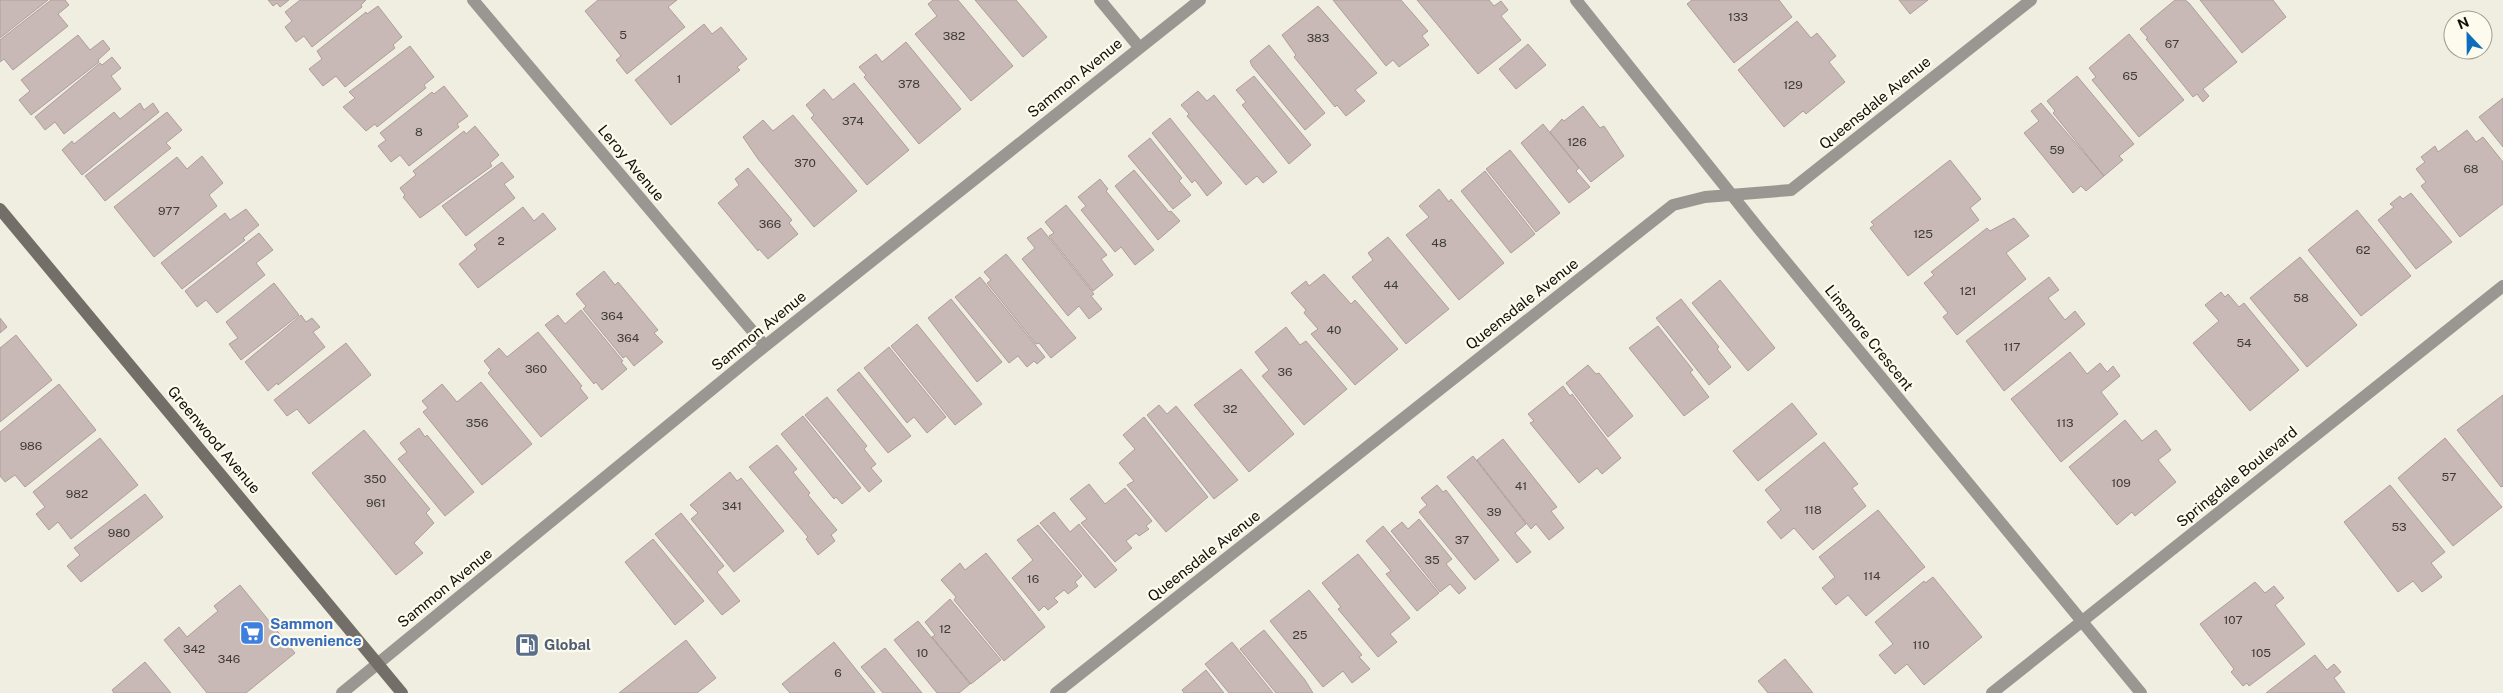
<svg xmlns="http://www.w3.org/2000/svg" width="2503" height="693" font-family="'Public Sans',sans-serif">
<style>
.building{fill:#c8b8b6;stroke:#ae9e9c}
.lines{fill:none;stroke-linecap:round;stroke-linejoin:round}
.street{stroke:#9a9792;stroke-width:12}
.secondary{stroke:#736e67;stroke-width:12}
.labels{text-anchor:middle;stroke-width:4.5;stroke-linejoin:round;paint-order:stroke}
.number-label{font-size:12px;fill:#3e3a36}
.street-label{font-size:15px;fill:#10100b;stroke:#fdfbed}
.shop-label{font-size:15px;font-weight:bold;fill:#366cbe;stroke:#fdfbed;text-anchor:start}
.service-label{font-size:15px;font-weight:bold;fill:#4e5e75;stroke:#fdfbed;text-anchor:start}
</style>
<rect width="100%" height="100%" fill="#f0eee0"/>
<path class="building" d="M0,0h48l-48,38z
M51,0h14l4,5 -11,9 10,12 -55,44 -9,-11 -4,3v-22z
M268,0h21l-9,7 -3,-4 -4,3z
M300,0h66l-5,5 1,2 -50,40 -8,-11 -8,6 -11,-15 7,-6 -7,-9z
M598,0h79l-9,7 17,20 -58,47 -11,-14 5,-4 -36,-45z
M933,0h25l55,66 -42,35 -56,-67 22,-18 -9,-12z
M975,0h41l31,37 -24,20z
M1333,0h68l27,31 -6,5 7,9 -30,22 -6,-7 -7,6z
M1417,0h72l5,6 7,-5 7,9 -7,6 20,24 -43,34z
M1692,0h87l13,17 -58,46 -47,-59z
M1899,0h29l-18,14z
M2175,0h10l4,3 48,59 -34,27 6,7 -6,6 -6,-8 -4,3 -47,-58 2,-1 -8,-9z
M2200,0h73l13,17 -44,36z
M378,6l24,31 -9,8 2,3 -50,39 -9,-11 -13,10 -14,-17 13,-10 -5,-8 49,-39 1,2z
M1318,6l59,67 -22,17 10,11 -19,15 -9,-11 -2,2 -41,-50 2,-2 -14,-20z
M1797,21l14,17 6,-5 19,23 -7,6 16,20 -39,32 -3,-3 -19,16 -46,-57z
M704,24l8,10 9,-7 26,32 -10,8 3,3 -69,55 -36,-45z
M2129,34l55,66 -45,37 -47,-57 4,-3 -7,-9z
M78,35l12,15 13,-10 7,9 -12,11 1,2 -68,53 -12,-15 11,-9 -9,-11z
M906,42l55,67 -42,35 -55,-67 2,-2 -7,-8 17,-13 6,8z
M1528,44l18,21 -30,24 -17,-20z
M1269,45l56,68 -20,17 -53,-64 -2,-5z
M410,46l24,31 -10,8 2,3 -49,39 -2,-3 -9,7 -23,-24 12,-9 -6,-6z
M112,57l9,11 -10,8 10,13 -57,45 -9,-12 -10,8 -10,-13 65,-54 2,2z
M1254,76l57,69 -22,19 -47,-59 4,-3 -10,-12z
M2077,76l57,68 -15,12 4,4 -19,16 -51,-63 2,-2 -8,-10z
M854,83l55,67 -42,35 -56,-67 3,-3 -8,-10 18,-16 9,11z
M444,86l24,30 -11,8 2,3 -50,39 -9,-11 -9,7 -13,-16 8,-6 -6,-7 52,-41 2,2z
M1198,91l9,10 7,-6 63,77 -14,11 -6,-7 -11,9 -59,-69 2,-2 -8,-9z
M2503,98v49l-24,-30z
M140,103l4,7 9,-7 6,9 -77,63 -20,-25 10,-9 2,3 40,-32 6,7z
M2041,103l63,73 -18,15 -5,-5 -8,7 -49,-60 15,-12 -8,-10z
M1583,106l17,22 4,-2 20,30 -33,26 -41,-50 12,-13 2,2z
M167,112l15,18 -16,13 5,5 -66,53 -20,-25z
M793,115l64,76 -43,36 -56,-68 -15,-22 20,-17 10,11z
M1170,118l52,65 -15,13 -12,-16 -3,3 -40,-50z
M1543,124l36,44 -3,3 14,16 -21,16 -48,-60z
M475,126l24,29 -9,8 2,3 -72,52 -17,-21 2,-2 -5,-7 16,-13 -3,-4 51,-40 2,3z
M2467,130l9,12 7,-5 20,25v42l-43,33 -39,-51 5,-4 -10,-13 9,-7 -4,-5 14,-11 3,6z
M1150,138l32,40 -3,3 12,14 -18,14 -45,-53z
M1510,150l50,63 -24,19 -50,-63z
M202,156l21,27 -14,12 8,11 -63,51 -40,-50 63,-50 10,12z
M1950,160l31,39 -11,9 9,12 -71,56 -38,-48 4,-3 -3,-3z
M502,162l12,15 -10,7 11,14 -49,38 -24,-30z
M748,168l44,52 -3,3 9,11 -30,25 -9,-10 -1,2 -40,-48 21,-18 -4,-6z
M1134,170l35,42 2,-1 9,10 -22,19 -43,-54z
M1485,171l50,63 -24,19 -50,-62z
M1100,179l8,10 -2,2 48,59 -19,15 -14,-18 -6,5 -34,-42 5,-4 -8,-9z
M1439,189l10,13 2,-3 53,64 -45,37 -53,-65 23,-18 -10,-11z
M2411,193l41,49 -36,27 -38,-49 16,-13 -4,-3 10,-8 3,3z
M1066,205l41,50 -6,4 12,16 -20,16 -44,-55 5,-3 -9,-11z
M523,207l11,14 9,-8 13,16 -78,59 -19,-24 18,-15 -3,-4z
M246,209l13,16 -16,13 2,2 -63,49 -21,-26 64,-50 5,7z
M2357,210l54,66 -50,40 -53,-66z
M2014,218l15,18 -23,17 20,26 -69,56 -14,-18 5,-4 -24,-30 10,-8 -3,-3 56,-44 3,3z
M1041,228l53,66 -3,2 11,13 -13,10 -10,-13 -11,10 -46,-57 13,-11 -8,-10z
M259,233l14,17 -17,13 9,12 -48,38 -11,-13 -9,7 -12,-16z
M1388,237l61,72 -43,35 -54,-67 21,-17 -5,-7z
M1006,254l70,84 -25,20 -12,-15 -3,1 -49,-61 4,-3 -7,-8z
M2300,257l57,68 -50,42 -57,-69z
M604,271l11,14 3,-3 40,48 -4,3 9,9 -29,24 -8,-10 -3,2 -40,-49 3,-3 -10,-12z
M1324,274l27,30 4,-4 43,49 -43,36 -44,-51 7,-5 -14,-16 2,-3 -15,-17 15,-12 3,5z
M980,277l65,80 -8,7 -3,-3 -7,6 -9,-11 -9,7 -54,-66z
M2049,277l10,13 -11,8 17,22 10,-9 10,13 -81,67 -38,-50z
M1720,280l55,68 -27,23 -56,-68z
M274,283l25,32 -58,45 -12,-16 9,-6 -12,-16z
M2221,292l4,5 3,-3 11,13 5,-4 55,67 -49,41 -57,-68 26,-22 -14,-16z
M951,299l51,63 -25,20 -49,-64z
M1681,299l38,48 -2,2 14,18 -22,18 -53,-67z
M581,310l42,51 -2,1 6,7 -25,21 -6,-8 -2,2 -49,-59 13,-10 7,9z
M301,315l5,7 6,-4 8,9 -7,5 12,15 -47,38 -1,-2 -9,8 -23,-29z
M0,318l7,9 -7,6z
M917,324l65,80 -27,21 -64,-79z
M1658,326l35,44 -3,2 19,25 -25,19 -55,-68z
M1286,327l14,18 6,-4 41,48 -43,36 -42,-49 7,-6 -14,-18z
M538,332l44,54 -2,2 8,10 -47,39 -53,-64 3,-3 -7,-9 15,-13 8,9z
M16,335l36,45 -52,42v-74z
M346,343l25,32 -62,49 -12,-15 -10,7 -13,-16z
M889,347l57,70 -19,16 -13,-16 -7,6 -43,-55z
M2070,352l17,22 13,-11 7,9 6,-6 7,10 -19,16 17,22 -57,48 -50,-63z
M1588,365l8,9 3,-1 34,43 -25,21 -42,-54z
M1241,369l53,65 -45,38 -55,-67z
M859,372l52,64 -23,17 -51,-63z
M481,382l51,62 -50,41 -59,-73 5,-4 -6,-7 20,-17 15,18z
M59,384l37,46 -71,57 -10,-12 -10,7 -5,-6v-44z
M1563,386l7,10 2,-2 49,64 -19,16 -5,-6 -18,15 -49,-60 4,-2 -6,-7z
M2503,395v91l-2,1 -44,-57z
M827,397l40,49 -3,3 12,15 -5,4 11,13 -13,11 -64,-77z
M1792,403l25,31 -59,47 -25,-30z
M1159,405l8,9 9,-8 62,74 -24,19 -67,-84z
M803,416l58,72 -19,16 -6,-7 -2,2 -53,-65z
M1144,417l64,80 -42,35 -39,-47 7,-4 -15,-18 16,-14 -12,-14z
M2125,420l17,21 14,-11 15,20 -13,10 18,22 -41,34 -3,-4 -15,13 -48,-58z
M419,428l6,9 2,-2 47,57 -29,24 -47,-57 9,-7 -7,-9z
M364,430l66,79 -4,4 8,10 -20,20 9,10 -27,22 -84,-102z
M100,438l38,47 -67,54 -13,-17 -9,8 -13,-16 9,-7 -12,-15z
M2445,438l57,69 -49,39 -55,-68z
M1503,439l54,68 -6,4 13,17 -15,12 -13,-16 -5,5 -54,-69z
M1824,442l34,42 -6,4 14,18 -53,44 -19,-22 -13,11 -14,-17 14,-12 -16,-20z
M777,445l20,24 -4,3 17,21 -2,2 29,35 -6,5 4,6 -17,14 -12,-16 2,-2 -59,-70z
M1473,456l53,68 -11,9 16,19 -14,11 -70,-86z
M730,472l7,9 4,-3 43,53 -50,41 -43,-53 7,-6 -8,-8z
M1089,484l16,20 20,-16 27,33 -6,5 3,3 -10,7 -3,-3 -10,8 6,7 -17,14 -34,-39 6,-4 -17,-20z
M1437,485l6,7 3,-2 53,70 -24,20 -56,-68 8,-7 -6,-7z
M2390,485l55,67 -14,11 11,14 -20,15 -9,-11 -15,11 -54,-70z
M145,494l18,23 -82,65 -14,-16 13,-11 -6,-7z
M1878,510l47,57 -59,49 -18,-21 -12,10 -14,-17 13,-11 -16,-20z
M1054,512l16,20 9,-8 38,46 -22,18 -55,-65z
M681,513l43,53 -7,6 23,29 -18,14 -67,-81z
M1419,519l33,40 -6,5 20,24 -7,6 -9,-10 -10,8 -49,-61 11,-9 6,7z
M1038,525l44,51 -7,6 3,4 -10,8 -4,-4 -10,8 4,4 -10,8 -4,-4 -5,5 -27,-33 21,-18 -16,-20z
M1383,526l56,67 -22,18 -31,-37 5,-3 -25,-30z
M653,539l51,62 -29,24 -50,-63z
M986,553l59,74 -41,34 -50,-61 2,-3 -15,-17 19,-17 5,7z
M1358,554l52,64 -20,16 7,8 -19,15 -40,-48 3,-2 -19,-24z
M1933,577l49,60 -58,48 -17,-21 -12,10 -16,-19 14,-11 -18,-22 49,-41 1,2z
M2255,582l10,11 9,-7 10,12 -9,7 30,39 -56,42 -2,-3 -4,3 -12,-14 3,-3 -34,-45z
M240,585l55,68 -49,40h-39l-43,-53 15,-13 8,10 31,-26 -4,-5z
M1309,590l53,65 -3,2 11,12 -18,14 -9,-12 -20,16 -53,-66z
M950,599l51,61 -30,24 -39,-47 3,-2 -10,-13z
M918,621l52,63 -11,9h-22l-43,-53z
M1264,630l41,50 8,13h-37l-36,-44z
M686,640l30,38 -19,15h-78z
M834,642l41,51h-85l-8,-9z
M1232,642l41,51h-44l-24,-29z
M885,648l37,45h-39l-22,-26z
M2315,655l12,15 7,-6 7,8 -7,6 11,15h-79z
M1785,659l28,34h-45l-10,-12z
M145,662l26,31h-57l-2,-3z
M1206,670l18,23h-40l-2,-3z"/>
<g class="lines">
<path class="street" d="M473,0l292,346
M1100,0l39,47
M1576,0l183,229 382,464
M342,693l423,-347 435,-346
M1056,693l617,-488 32,-8 86,-7 240,-190
M1992,693l511,-407"/>
<path class="secondary" d="M0,209l402,484"/>
</g>
<defs>
<symbol id="supermarket-square" viewBox="-11 -11 22 22"><rect x="-9" y="-9" width="18" height="18" rx="4" fill="#3f7fe0" stroke="#fdfbed"/><path d="M-6-5.5h2.5l.6 2H6L4.5 2H-2.5L-4.4-4H-6ZM-1.5 3.2a1.3 1.3 0 1 0 .1 0ZM3 3.2a1.3 1.3 0 1 0 .1 0Z" fill="#fff"/></symbol>
<symbol id="fuel-square" viewBox="-11 -11 22 22"><rect x="-9" y="-9" width="18" height="18" rx="4" fill="#5c6f8a" stroke="#fdfbed"/><path d="M-5.5-6h7V0h2V4h1.3V-2.5L3-4.5l.8-.8L6-3V5H2.5V1h-1V6h-7ZM-4.2-4.7v3.2H.2V-4.7Z" fill="#fff"/></symbol>
</defs>
<g fill-rule="evenodd">
<use href="#supermarket-square" x="238" y="619" width="28" height="28"/>
<use href="#fuel-square" x="513" y="631" width="28" height="28"/>
</g>
<g class="labels">
<g class="number-label">
<text x="1738" y="21">133</text>
<text x="623" y="39">5</text>
<text x="954" y="40">382</text>
<text x="1318" y="42">383</text>
<text x="2172" y="48">67</text>
<text x="2130" y="80">65</text>
<text x="679" y="83">1</text>
<text x="909" y="88">378</text>
<text x="1793" y="89">129</text>
<text x="853" y="125">374</text>
<text x="419" y="136">8</text>
<text x="1577" y="146">126</text>
<text x="2057" y="154">59</text>
<text x="805" y="167">370</text>
<text x="2471" y="173">68</text>
<text x="169" y="215">977</text>
<text x="770" y="228">366</text>
<text x="1923" y="238">125</text>
<text x="501" y="245">2</text>
<text x="1439" y="247">48</text>
<text x="2363" y="254">62</text>
<text x="1391" y="289">44</text>
<text x="1968" y="295">121</text>
<text x="2301" y="302">58</text>
<text x="612" y="320">364</text>
<text x="1334" y="334">40</text>
<text x="628" y="342">364</text>
<text x="2244" y="347">54</text>
<text x="2012" y="351">117</text>
<text x="536" y="373">360</text>
<text x="1285" y="376">36</text>
<text x="1230" y="413">32</text>
<text x="477" y="427">356</text>
<text x="2065" y="427">113</text>
<text x="31" y="450">986</text>
<text x="2449" y="481">57</text>
<text x="375" y="483">350</text>
<text x="2121" y="487">109</text>
<text x="1521" y="490">41</text>
<text x="77" y="498">982</text>
<text x="376" y="507">961</text>
<text x="732" y="510">341</text>
<text x="1813" y="514">118</text>
<text x="1494" y="516">39</text>
<text x="2399" y="531">53</text>
<text x="119" y="537">980</text>
<text x="1462" y="544">37</text>
<text x="1432" y="564">35</text>
<text x="1872" y="580">114</text>
<text x="1033" y="583">16</text>
<text x="2233" y="624">107</text>
<text x="945" y="633">12</text>
<text x="1300" y="639">25</text>
<text x="1921" y="649">110</text>
<text x="194" y="653">342</text>
<text x="922" y="657">10</text>
<text x="2261" y="657">105</text>
<text x="229" y="663">346</text>
<text x="838" y="677">6</text>
</g>
<g class="street-label">
<text transform="translate(1075 78) rotate(-39)" y="5">Sammon Avenue</text>
<text transform="translate(1875 103) rotate(-39)" y="5">Queensdale Avenue</text>
<text transform="translate(631 163) rotate(50)" y="5">Leroy Avenue</text>
<text transform="translate(1522 304) rotate(-38)" y="5">Queensdale Avenue</text>
<text transform="translate(759 331) rotate(-39)" y="5">Sammon Avenue</text>
<text transform="translate(1869 338) rotate(51)" y="5">Linsmore Crescent</text>
<text transform="translate(214 440) rotate(50)" y="5">Greenwood Avenue</text>
<text transform="translate(2237 477) rotate(-39)" y="5">Springdale Boulevard</text>
<text transform="translate(1204 556) rotate(-38)" y="5">Queensdale Avenue</text>
<text transform="translate(445 588) rotate(-39)" y="5">Sammon Avenue</text>
</g>
<g class="shop-label">
<text x="270" y="629">Sammon<tspan x="270" dy="17">Convenience</tspan></text>
</g>
<g class="service-label">
<text x="544" y="650">Global</text>
</g>
</g>
<g transform="translate(2468 35) rotate(338)"><circle r="24" fill="#fdfbed" stroke="#9e9d93"/>
<path d="M0-4L9 19L0 12L-9 19Z" fill="#0c6eba"/>
<text y="-8" font-size="14" font-weight="bold" text-anchor="middle" fill="#10100b">N</text>
</g>
</svg>
